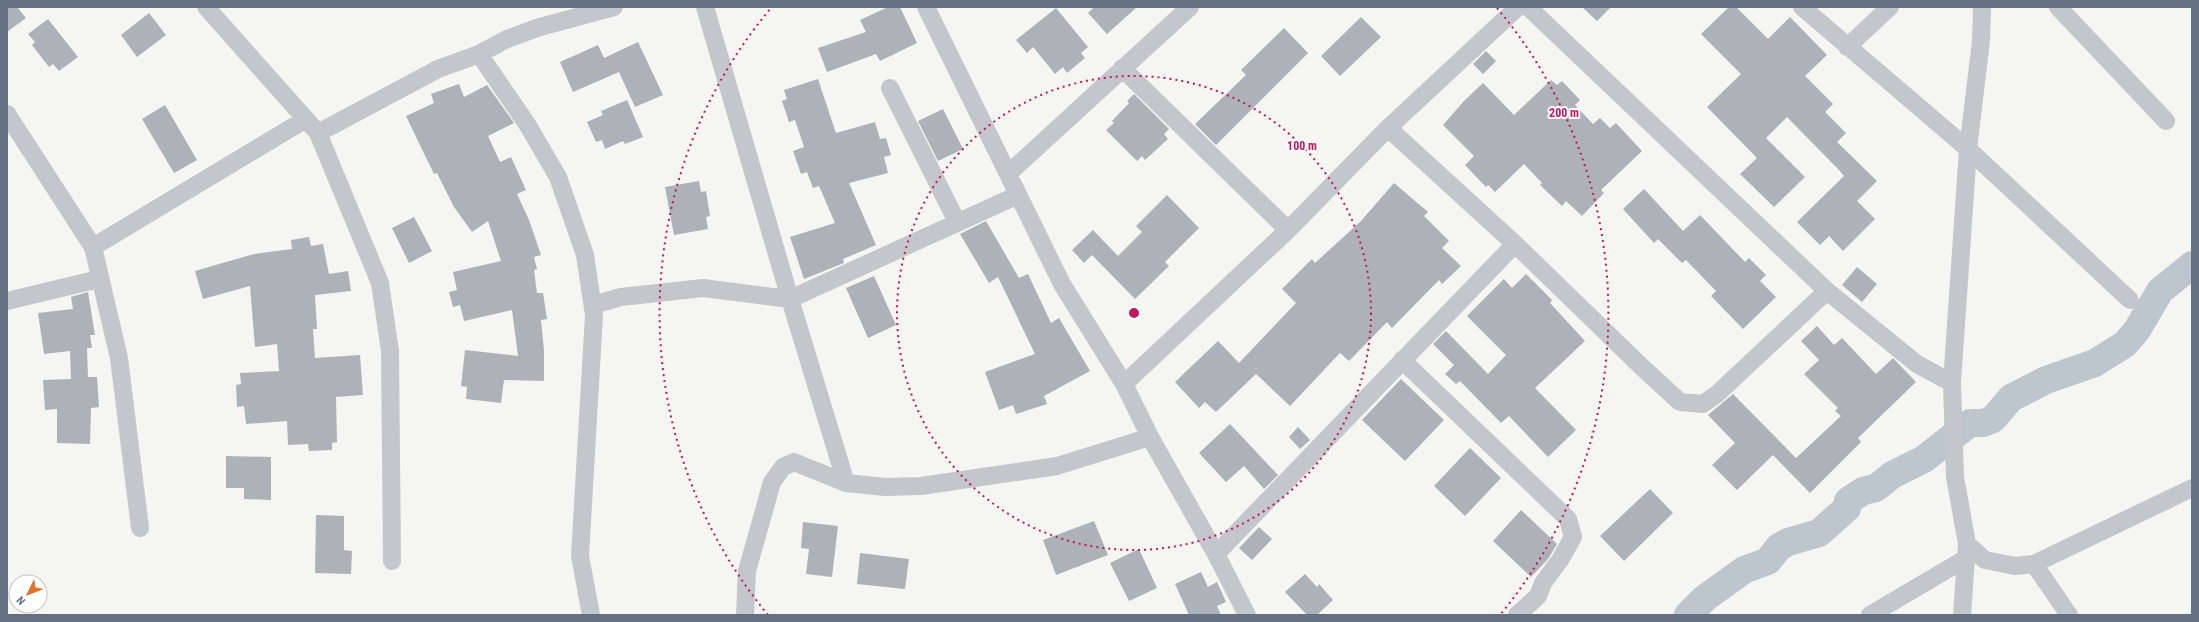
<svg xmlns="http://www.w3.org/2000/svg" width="2199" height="622" font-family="'Roboto Condensed',sans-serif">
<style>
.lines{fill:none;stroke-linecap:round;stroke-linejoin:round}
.river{stroke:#bec6cd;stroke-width:28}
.building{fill:#acb2b8}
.street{stroke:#c3c6ca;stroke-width:18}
.ring{fill:none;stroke:#c2185b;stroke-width:2;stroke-dasharray:2 4}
.centre{fill:#c2185b;stroke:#fff;stroke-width:2}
.ring-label{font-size:12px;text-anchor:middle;font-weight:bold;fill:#c2185b;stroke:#fff;stroke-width:4;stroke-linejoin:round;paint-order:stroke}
</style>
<rect width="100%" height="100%" fill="#f5f5f2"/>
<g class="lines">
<path class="river" d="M1688,615l17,-17 39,-28 24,-9 11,-14 9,-5 31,-9 28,-25 1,-7 15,-10 13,-3 16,-13 32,-16 46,-36h13l10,-4 18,-21 35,-18 49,-17 30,-19 12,-14 23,-39 32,-26"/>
</g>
<path class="building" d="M7,7h10l9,11 -19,14z
M888,7h12l17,36 -37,18 -4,-7 -49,18 -9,-24 48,-16 -6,-12z
M1094,7h43l-30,27 -19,-21z
M1582,7h29l-14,14z
M1729,7h7l32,32 22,-22 37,38 -22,21 28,28 -8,8 21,21 -9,9 40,39 -20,20 18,18 -32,32 -14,-15 -9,9 -23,-23 47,-46 -5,-6 -52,-53 -21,21 39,39 -31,30 -34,-33 17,-16 -50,-51 34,-33 -40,-40z
M1056,8l32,39 -7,6 4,5 -18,15 -4,-6 -8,7 -22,-27 -6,6 -11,-13z
M149,13l17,22 -29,22 -16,-22z
M1361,17l20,20 -41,39 -19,-20z
M48,19l30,38 -19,14 -6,-7 -4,3 -17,-22 3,-3 -7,-8z
M1284,28l24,25 -92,92 -21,-21 51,-49 -5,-5z
M638,42l25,53 -28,12 -16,-35 -46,20 -13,-30 38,-17 6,13z
M1486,51l10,10 -13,13 -10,-10z
M818,79l18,54 39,-11 5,17 6,-1 5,17 -7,2 4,16 -39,10 27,62 -33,14 1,4 -40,16 -14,-42 45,-14 -16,-37 -6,2 -6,-16 -6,2 -8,-23 11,-4 -9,-27 -6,2 -7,-21 5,-2 -3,-9z
M1551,80l6,5 5,-4 18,19 -5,5 18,19 7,-6 10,10 6,-5 26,28 -41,39 3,3 -22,23 -16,-15 -4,5 -22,-21 2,-2 -18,-19 -29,28 -7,-7 -2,2 -21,-22 9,-9 -31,-31 21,-24 19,-18 31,32z
M459,84l5,13 23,-12 27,38 -26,13 12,26 11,-5 15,33 -9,4 12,26 12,35 -7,2 3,12 -3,1 3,23h6l4,26 -6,1 3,30v31l-40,-1 -3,23 -35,-4 1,-12 -6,-1 4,-36 53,6 -6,-46 -48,11 -4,-16 -7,2 -4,-15 8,-2 -4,-18 48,-11 -13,-40 -16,11 -18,-25 -17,-34 -3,1 -28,-58 28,-13 -3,-9z
M1134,94l35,35 -5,5 4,5 -23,21 -3,-4 -5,5 -31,-31 8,-7 -2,-2 17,-18 -2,-2z
M627,100l16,37 -18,7 -2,-3 -18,8 -3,-9 -6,2 -9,-20 16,-7 -2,-4z
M165,105l32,55 -23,13 -32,-54z
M943,109l20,40 -25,12 -20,-40z
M699,181l2,11 5,-1 4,25 -4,1 2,12 -34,6 -9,-48z
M1394,183l34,29 -4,4 25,25 -7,7 19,18 -19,18 -3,-4 -47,48 -5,-6 -38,39 -9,-8 -50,53 -34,-32 -40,38 -11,-10 -6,6 -24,-26 43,-41 21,22 57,-60 -14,-14 30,-30 3,4 46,-42z
M1644,189l39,42 17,-16 45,47 4,-4 17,17 -6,6 16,16 -33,32 -32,-33 5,-5 -30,-31 -4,3 -24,-24 -4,4 -31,-34z
M1167,195l32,33 -34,34 4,4 -34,33 -43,-44 -8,8 -12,-13 21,-20 25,26 24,-24 -6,-6z
M414,217l18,34 -23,12 -17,-35z
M986,221l33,57 9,-4 23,49 8,-5 31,53 -46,25 3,8 -31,10 -3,-9 -14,5 -14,-38 50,-18 -37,-77 -9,6 -29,-49z
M309,237l2,9 12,-2 6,30 19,-3 3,20 -36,4 2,34h-4l2,29 45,-3 3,40 -27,2 1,45 -5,1v7l-23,1 -1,-7 -20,1 -1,-24 -41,3 -2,-18 -7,1 -1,-22 5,-1 -1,-11 39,-2 -2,-27 -22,3 -5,-61 -47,13 -8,-28 59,-17 38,-5 -1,-9z
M1857,267l20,17 -15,18 -20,-17z
M1526,274l26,26 -2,3 35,38 -50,47 41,42 -28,27 -39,-41 -8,7 -41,-42 -4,3 -11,-10 9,-9 -21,-21 13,-13 42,43 18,-19 -39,-39 37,-37 8,9z
M874,276l22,49 -28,13 -22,-50z
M88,292l7,43h-5l2,13h-5l1,29h9l2,30 -8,1 -1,36 -33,-1v-34l-12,1 -2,-30 28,-1 -1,-28 -26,3 -6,-41 35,-4 -2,-12z
M1817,326l17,19 8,-7 34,36 17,-16 23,24 -58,56 3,4 -51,51 -37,-38 -36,35 -25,-25 23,-22 -27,-28 25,-21 63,64 45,-42 -6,-5 3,-3 -34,-34 15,-14 -18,-19z
M1401,379l43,41 -39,41 -43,-41z
M1230,424l48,51 -14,14 -20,-23 -18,16 -27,-29z
M1298,427l12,13 -10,9 -11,-12z
M1470,448l31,30 -36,38 -31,-30z
M226,456l45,1v43l-27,-1v-11h-18z
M1650,489l23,24 -49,48 -24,-25z
M1521,510l36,34 -9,15 -17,18 -38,-36z
M316,515l28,1v34l8,1 -1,23 -36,-1z
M1094,521l14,34 -52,20 -13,-35z
M803,522l35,4 -6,51 -26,-3 3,-25 -8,-1z
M1259,527l13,12 -20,21 -13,-12z
M1139,549l18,39 -28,13 -19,-38z
M860,553l49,6 -4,30 -48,-5z
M1201,572l7,15 9,-5 9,20 -9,4 4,9h-32l-14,-31z
M1305,574l12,13 2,-3 14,16 -16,15h-10l-22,-23z"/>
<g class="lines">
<path class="street" d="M206,7l112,126 62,150 10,68 2,210
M705,7l85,292 56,184
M926,7l136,277 62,100 26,53 66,117 31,61
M1528,7l299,284 90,73 35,19
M1802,7l166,142 162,151
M2058,7l108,114
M1847,47l43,-40
M479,54l48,70 31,53 27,78 9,60 -14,241 11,59
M1122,68l166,162
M890,88l67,134
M7,114l86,133 26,111 21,170
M1388,128l127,116 129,125 36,33 23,2 14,-10 110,-103
M318,133l120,-64 41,-15 28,-15 33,-12 74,-20
M1008,174l182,-167
M93,247l213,-128
M7,301l92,-22
M593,305l28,-8 82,-9 87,11 228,-104
M1402,360l166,159 5,18 -13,23 -17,23 -5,13 -21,19
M1124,384l164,-154 100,-102 130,-121
M1967,544l18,16 30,6 19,-2 158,-76
M1216,554l299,-310
M2034,564l35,51
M745,615l2,-44 25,-89 11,-15 11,-5 52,21 39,4 36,-1 136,-20 93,-29
M1870,615l95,-56
M1962,615l5,-71 -12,-67 -3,-94 16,-234 13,-108 1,-34"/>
</g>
<g class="ring">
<circle cx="1134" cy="313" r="237"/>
<path d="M768 615A474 474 0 0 1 771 8M1497 8A474 474 0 0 1 1500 615"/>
</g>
<circle cx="1134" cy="313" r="6" class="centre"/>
<g class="ring-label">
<text x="1564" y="117">200 m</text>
<text x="1302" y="150">100 m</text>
</g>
<rect width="2199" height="622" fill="none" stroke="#657083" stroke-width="16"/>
<g transform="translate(28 594) rotate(227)"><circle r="19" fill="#ffffff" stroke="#c1c6cd"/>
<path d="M0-3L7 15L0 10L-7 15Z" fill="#e17227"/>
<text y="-6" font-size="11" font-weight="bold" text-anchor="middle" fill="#657083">N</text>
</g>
</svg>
